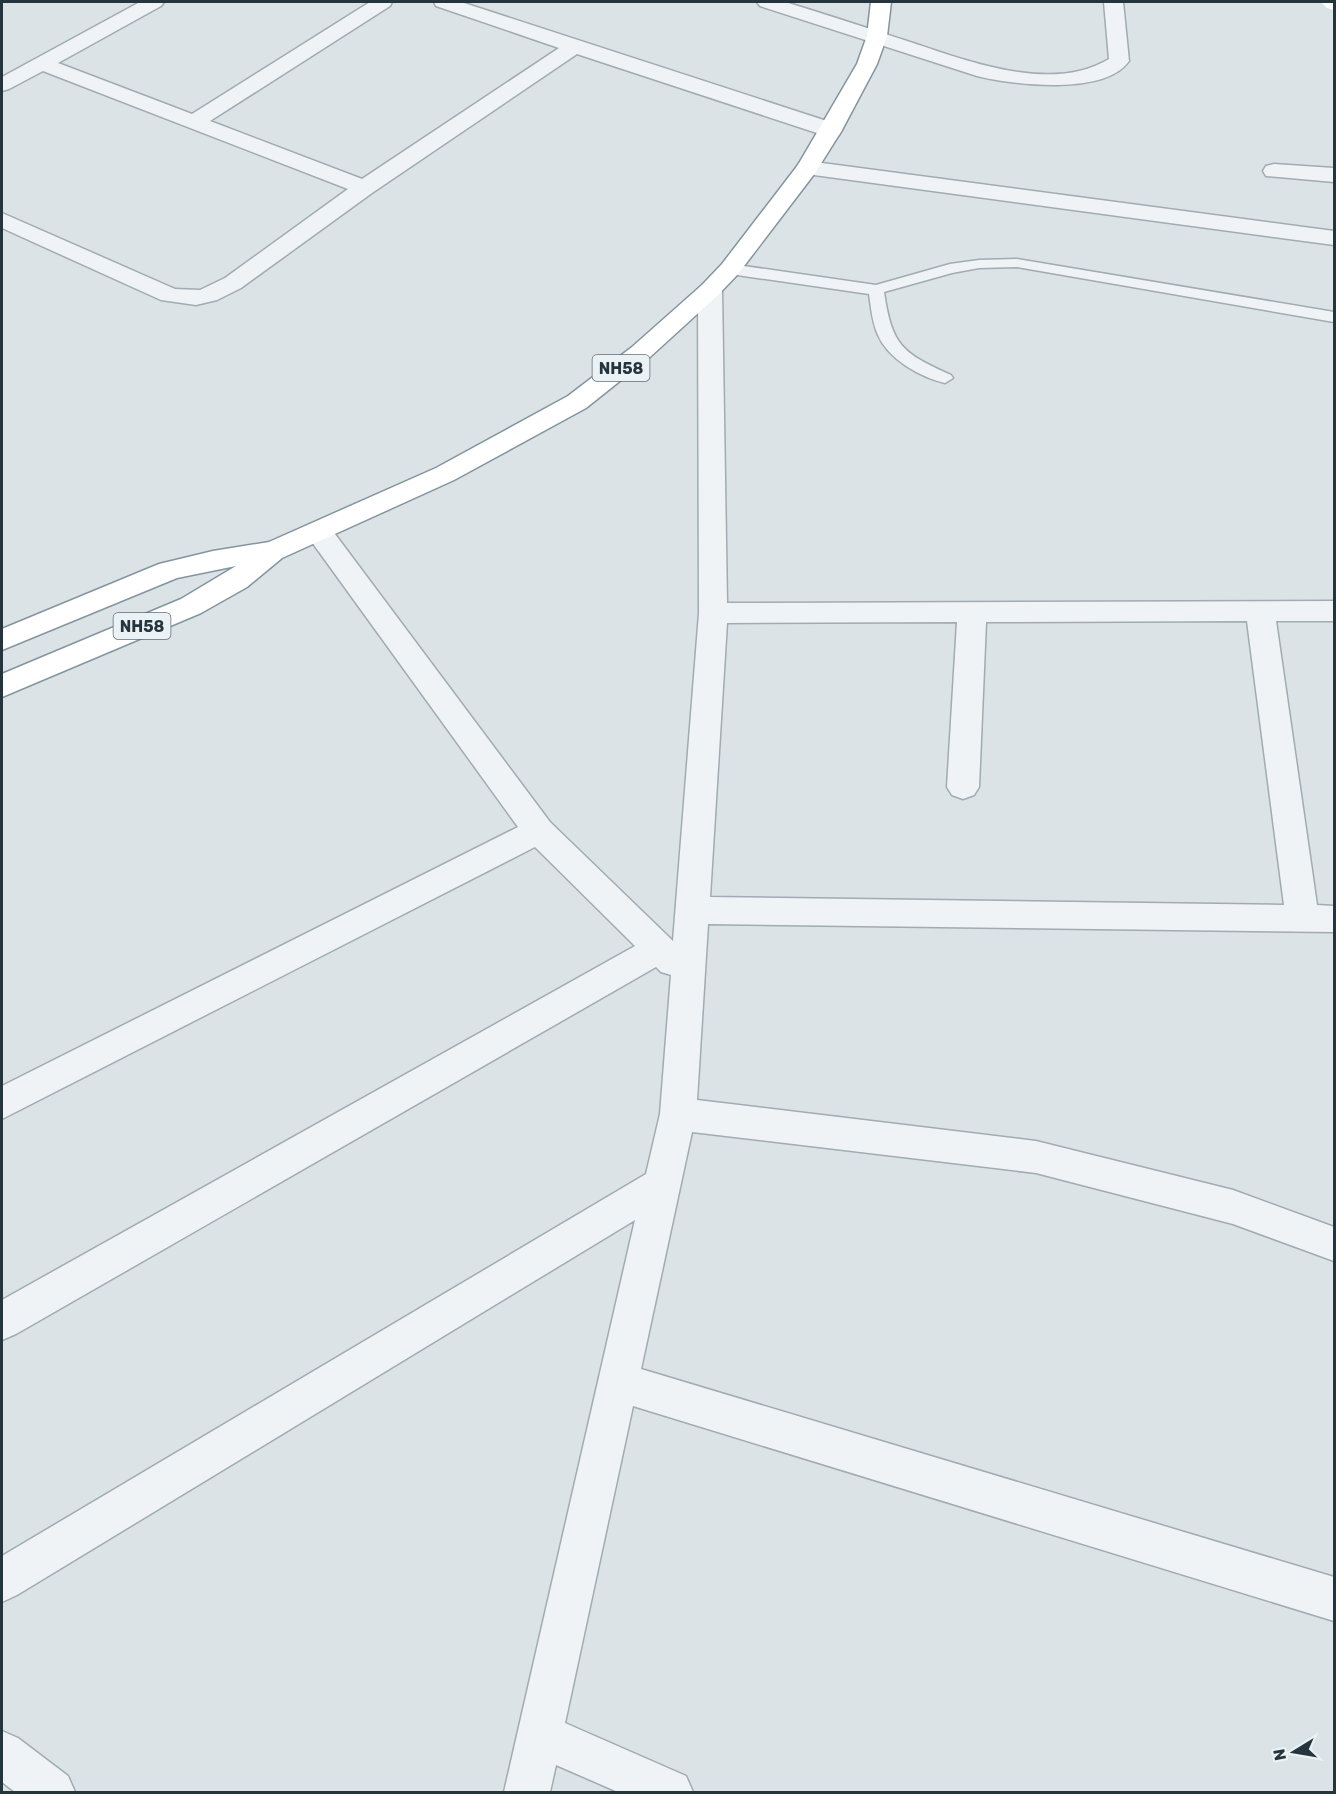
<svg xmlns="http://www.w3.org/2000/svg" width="1336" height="1794" font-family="Rubik,sans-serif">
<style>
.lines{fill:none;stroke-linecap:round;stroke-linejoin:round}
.lane-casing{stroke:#a1abb1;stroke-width:3}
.street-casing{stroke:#a1abb1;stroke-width:3}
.highway-casing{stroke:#83959e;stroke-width:3}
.lane{fill:#eff3f5;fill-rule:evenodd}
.street{fill:#eff3f5;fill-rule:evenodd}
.secondary{fill:#fff;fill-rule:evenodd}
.highway{fill:#fff;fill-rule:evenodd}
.labels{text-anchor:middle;stroke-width:4.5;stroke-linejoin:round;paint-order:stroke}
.shield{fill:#ebf2f5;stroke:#606e75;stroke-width:1.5}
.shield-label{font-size:16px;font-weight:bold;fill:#25353e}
</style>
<rect width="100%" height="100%" fill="#dce3e7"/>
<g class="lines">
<defs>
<path id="lane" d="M1017,259l317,53v10l-317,-55 -38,1 -27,5 -68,19c8,54 18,61 67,83l2,3 -8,5c-25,-6 -57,-24 -67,-48 -6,-13 -7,-28 -9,-41l-139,-20 -8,-5 8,-5 146,21 74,-21 29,-4z"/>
<path id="street" d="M140,2h24l-3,4 -103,57 134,51 178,-112h22l-2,4 -180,115 152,58 197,-131 -123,-42 -2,-4h27l378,123 3,5 -3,5 -8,1 -8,-1 -246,-81 -205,139 -131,95 -24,12 -21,5 -35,-5 -159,-72v-15l173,76 25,1 25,-12 123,-89 -305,-118 -34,18 -7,2v-14z
M757,2h28c40,12 79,25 119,38 59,19 146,55 205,19l-5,-57h19l6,59c-24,35 -117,24 -152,15l-217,-70z
M807,161l527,70v14l-535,-72 -3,-5 3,-5z
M1274,164l60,4v14l-68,-6 -3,-5 3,-5z
M710,283l8,2 4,5 5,313 607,-2v20h-58l41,284 17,1v26l-626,-8 -11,176 339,41 197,49 101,37v34l-101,-37 -197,-51 -344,-41 -51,237 693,208v44l-701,-215 -68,317 121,53 7,16h-75l-62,-27 -6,27h-46l131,-572 -618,375 -15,7v-46l644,-382 14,-60 11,-139 -10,-3 -5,-5 -640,367 -14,6v-40l633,-354 -100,-99 -533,272v-33l516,-259 -209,-289 -4,-6 4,-6 10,-3 10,3 221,296 123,119 26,-328 -1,-323 4,-5zM1247,621l37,284 -574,-8 17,-274 230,-1 -10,165 5,8 11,4 11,-4 5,-8 7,-165z
M2,1731l16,7 50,38 7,16h-60l-13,-10z"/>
<path id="highway" d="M871,2h20l-4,34 -10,28 -35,66 -27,43 -77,101 -20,21 -68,62 -64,51 -132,72 -172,78 -35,29 -46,26 -199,84v-23l179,-75 55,-33 -59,12 -175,72v-21l157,-65 54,-13 56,-9 167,-74 132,-72 64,-49 70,-62 20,-21 76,-99 59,-101 10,-28z"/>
</defs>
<use href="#lane" class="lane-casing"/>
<use href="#street" class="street-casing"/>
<use href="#highway" class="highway-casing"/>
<use href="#lane" class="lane"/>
<use href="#street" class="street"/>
<path class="secondary" d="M1321,2h13v8l-7,-2z"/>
<use href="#highway" class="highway"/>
</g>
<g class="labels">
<g class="shield">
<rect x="592.5" y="355" width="57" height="26" rx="4.5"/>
<rect x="113.5" y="613" width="57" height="26" rx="4.5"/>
</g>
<g class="shield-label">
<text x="621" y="374">NH58</text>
<text x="142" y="632">NH58</text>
</g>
</g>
<rect width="1336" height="1794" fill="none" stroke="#25353e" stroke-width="6"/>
<g transform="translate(1294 1752) rotate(259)" stroke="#ebf2f5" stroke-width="4.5" paint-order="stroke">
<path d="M0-4.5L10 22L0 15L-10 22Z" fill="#25353e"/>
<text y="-9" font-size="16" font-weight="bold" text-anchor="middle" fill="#25353e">N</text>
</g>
</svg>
